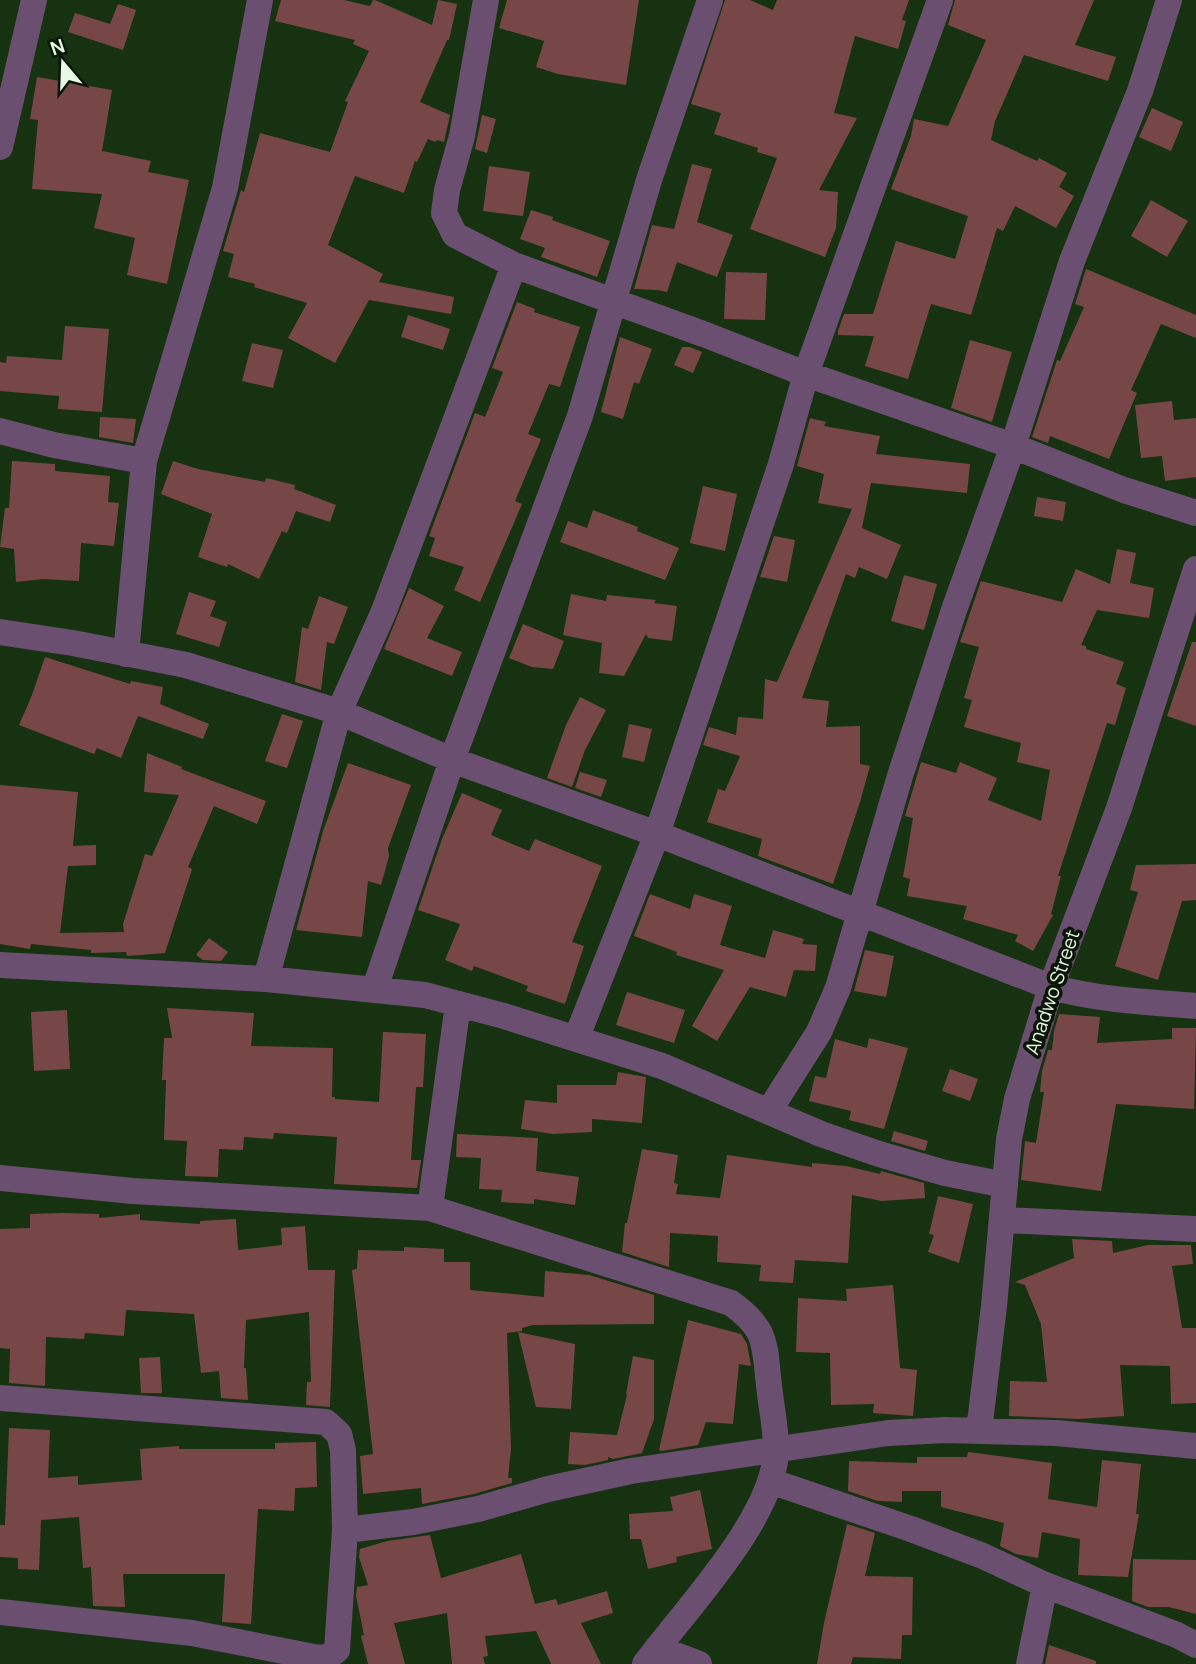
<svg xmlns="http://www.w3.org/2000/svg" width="1196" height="1664" font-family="Manrope,sans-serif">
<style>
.building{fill:#774747}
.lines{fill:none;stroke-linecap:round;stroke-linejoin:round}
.minor{stroke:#6a4f70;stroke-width:26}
.labels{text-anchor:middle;stroke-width:7;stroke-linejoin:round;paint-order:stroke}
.street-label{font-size:19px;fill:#e8fae4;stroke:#0b1608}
</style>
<rect width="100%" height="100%" fill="#173210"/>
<path class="building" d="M281,0h63l26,6 3,-6h2l57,25 6,-25 19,4 -8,36h-2l-27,62 30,13 -6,27 -7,-2 -2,2 -7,-3 -11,23 -2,-1 -11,32 -49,-17 -27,69 55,29 -4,8 75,15 -3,17 -82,-14 -34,63 -47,-25 19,-35 -53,-16 1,-3 -27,-7 6,-23 -11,-3 18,-61 3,2 16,-59 70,19 18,-50 -3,-1 24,-50 -16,-7 2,-4 -80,-19z
M507,0h132l-13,85 -68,-11 -22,-7 8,-26 -45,-13z
M725,0h25l23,10 4,-10h132l-7,20 4,1 -8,28 -43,-13 -21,77 23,5 -38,72 19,2 -2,36 -11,29 -75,-28 27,-71 -20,-6 1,-4 -44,-14 7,-21 -30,-9z
M955,0h139l-19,45 41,12 -8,24 -84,-26 -29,66 -4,19 46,21 2,-3 28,15 -8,14 15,9 -18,32 -41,-22 -12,25 -6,-3 -26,87 -40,-11 -23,75 -43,-13 9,-30 -36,-1v-4l6,-17h29l23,-73 59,18 13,-43 -77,-27 20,-53 3,-17 34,7 38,-86 -38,-15z
M118,4l18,6 -13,40 -55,-18 7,-19 35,11z
M37,77l75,13 -10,61 49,10 -3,11 41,8 -22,104 -40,-9 8,-37 -41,-10 8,-34 -70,-5 6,-69 -8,-1z
M1152,108l31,14 -12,29 -32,-14z
M482,115l14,4 -9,34 -12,-4z
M692,164l20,5 -15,53 36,13 -16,42 -40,-15 -10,30 -9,-2 -24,-1 18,-64 22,4z
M489,166l41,6 -7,44 -40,-5z
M1151,200l37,21 -21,36 -36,-21z
M531,210l22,7 -1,3 58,21 -13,36 -56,-20 4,-9 -25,-9z
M1086,269l110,46v23l-35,-14 -30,66 6,3 -28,66 -59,-23 -2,7 -16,-6 25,-77 3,1 24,-54 -9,-3z
M726,272l41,1 -2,47 -41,-1z
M517,302l18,7 -1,3 46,15 -20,60 -11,-3 -21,50 13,5 -26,62 7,3 -42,98 -26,-12 10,-23 -35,-11 6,-18 -6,-2 46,-123 10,4 18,-45 -11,-4z
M408,315l42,14 -7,21 -42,-13z
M65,326l44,3 -7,83 -44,-3 1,-13 -59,-5v-29l6,1 1,-7 55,4z
M620,337l32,12 -13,35 -5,-2 -11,37 -22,-7z
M970,340l42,12 -20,70 -41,-14z
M252,343l31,7 -10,38 -31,-7z
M682,347h8l12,5 -9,21 -19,-8z
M1172,401l2,19 22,-2v59l-31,4 -3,-25 -21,2 -6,-53z
M100,417l36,2 -3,24 -34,-6z
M810,418l16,4 -2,4 56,10 -4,18 94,10 -3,29 -96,-10 -9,45 39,17 -14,34 -28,-12 -4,11 -9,-4 -44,124 27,3 -3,26 34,-1v38l10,2 -10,36 -27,82 -75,-28 4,-17 -55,-17 11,-33 7,2 15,-35 -37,-11 6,-18 27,8 2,-18 25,2 2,-40 12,3 75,-173 -34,-6 6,-29 -27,-8z
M12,461l43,3v7l55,5 -2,26 11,1 -5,43 -33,-3 -2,38 -36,-2 -27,3 -2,-33 -14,-2 5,-39h4z
M173,461l25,8 67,13 1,-4 29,7 -1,4 42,16 -6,17 -34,-11 -9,22 -5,-2 -23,48 -31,-15 -1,3 -29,-10 14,-43 -51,-20z
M703,486l34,8 -12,57 -35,-8z
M1037,497l29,5 -3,19 -29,-5z
M593,510l45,17 -1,4 42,17 -14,32 -105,-38 8,-21 19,7z
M774,536l21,4 -8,42 -27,-5z
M1117,549l19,4 -6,30 24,5 -5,30 -52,-8 -16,35 5,1v3l38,13 -8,22 10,4 -11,37 -8,-2 -49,153h3l-10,38 2,1 -20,36 -18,-10 3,-6 -55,-16 4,-13 -60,-10 3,-17 -7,-2 10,-59 -8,-2 16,-54 35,11 4,-11 37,16 -9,22 53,21 9,-51 -33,-8 4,-19 -57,-16 8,-27 -8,-2 15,-51 -19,-5 21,-61 81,21 14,-33 34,15z
M904,575l33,9 -13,46 -33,-9z
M409,588l35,18 -17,32 35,14 -10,24 -68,-27z
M189,592l27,9 -6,15 17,6 -8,25 -43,-13z
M571,594l35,7 1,-6 49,5 -2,3 23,3 -5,35 -24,-3 -2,-4 -22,42 -25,-3 3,-30 -39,-8z
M319,596l29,11 -14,37 -7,-2 -6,48 -26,-8 7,-55 6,2z
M523,624l41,17 -11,28 -21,-2 -23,-9z
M1192,642h4v84l-29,-10z
M45,657l85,27 1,-3 32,6 -3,17 49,20 -6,15 -65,-23 -17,42 -24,-10 -3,6 -75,-29 13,-30z
M580,697l26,13 -21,40 -13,37 -25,-9 19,-53z
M282,714l21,7 -16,47 -22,-7z
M629,724l23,5 -8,33 -22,-5z
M147,753l35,14 -1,2 85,32 -9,23 -43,-18 -26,61 4,2 -27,84 -38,3 -1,-4 -35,1v-3l-60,-6 -1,5 -30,-5v-159l78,7 -5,54 23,-1v20l-28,1 -8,67 64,-1 -1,-8 22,-70 7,2 27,-61 -35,-3z
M348,763l63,22 -23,63 1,8 -8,29 -13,-4 -6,56 -66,-7 27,-99z
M580,772l27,8 -6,17 -26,-9z
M462,793l40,17 -11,25 38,16 6,-12 67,27 -30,76 12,4 -19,58 -39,-13 2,-5 -54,-20 -2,5 -27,-11 15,-36 -42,-14 24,-71z
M1196,864v36l-14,1 -24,79 -43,-14 23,-74 -8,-2 6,-25z
M650,894l40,15 4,-15 38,12 -12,39 45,13 8,-28 31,9 -2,5 15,1 -2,26 -21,-1 -8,27 -36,-10 -33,54 -25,-15 32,-56 -48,-15 1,-3 -43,-16z
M209,938l19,14 -7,9 -18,-1 -7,-5z
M865,950l29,6 -8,41 -32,-6z
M627,992l58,18 -11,33 -58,-18z
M167,1008l87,5 -3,33 82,2 -1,49h3v2l44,3 4,-70 43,2 -3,53h-7l-5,73h10l-4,28 -83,-4 3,-47 -63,-4 -1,6 -29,-2 -1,13 -24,-1 -1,28 -33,-1 2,-35 -23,-1 2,-60h-4l2,-42h8z
M67,1010l3,59 -36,2 -3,-59z
M1059,1014l41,3 -3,26 75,-4v-11h24l-2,81 -78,-5 -15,87 -80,-11 4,-39 11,2 8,-51h-4l2,-21 6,-21h4l2,-19z
M869,1038l39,10 -24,81 -35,-9 2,-9 -42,-10 6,-25 11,2 9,-39 32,9z
M950,1069l28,10 -8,22 -28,-10z
M618,1072l28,5 -4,46 -50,-4v13l-39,2 -32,-5 4,-29 32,3v-18h59z
M894,1131l34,10 -3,10 -34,-10z
M457,1134l81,4 -2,33 43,6 -4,28 -41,-6v5l-33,-2 1,-12 -23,-1 2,-31 -25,-1z
M642,1149l36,6 -4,28 4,1 -2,10 44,4 7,-43 85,12v-4l34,3 34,8 1,-3 43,12 1,15 -43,3 -30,-6 -4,68 -53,-3 -2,23 -34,-2 2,-16 -44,-3 1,-26 -48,-3 -1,34 -47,-15 3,-29h2z
M938,1196l35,8 -14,59 -31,-11 6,-17 -5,-1z
M62,1213l37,1v4l41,-4v6l60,4v-3l36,-2 2,31 44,-5 -1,-17 24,-2 3,44h27l-5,137 -24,-2 1,-23h4l-2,-70 -63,8 -2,48h2l2,32 -27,-2 -2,-27 -18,2 -7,-59 -68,-4 -2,26 -39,-3 -1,6 -38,-2 -1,49 -36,-3 1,-34 -10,-1v-119l30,-1v-14z
M1072,1239l40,2 1,12 35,-8h43l2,19 -21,2 10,62h14v75l-25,1 -1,-38 -50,-1 4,51 -45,3 -70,-3 1,-35 37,1 -6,-58 -16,-39 -10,-3 59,-24z
M404,1247l40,2v13h26v28l74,7 1,-26 44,4 65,20v29l-121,1 -11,3v3l-15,2 4,116 -3,29h4v5l-38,11 -52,10 -1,-16 -58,6 -3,-38 13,-2 -21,-184 5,-1 1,-19 46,1z
M893,1285l7,83 17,2 -4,46 -40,-3 1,-9 -43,1 -1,-52 -34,-1 2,-54 49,3 -1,-12z
M688,1320l53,14 6,10 4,22 -12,-2 -6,60 -27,-2 -8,23 -36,6 -3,-1z
M518,1332l57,12 -4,65 -35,-2z
M633,1356l21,4v59l-12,34 -29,6 -5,-2v3l-23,5 -17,-1 2,-32 47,3 10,-40 -1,-1z
M160,1357l2,36h-21l-2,-35z
M9,1428l41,2 -2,48 30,-2v9l64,-5 -2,-31 39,-3v3h96v-6l41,-1 1,45 -22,1 -1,23 -36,-2 -7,115 -29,-2 3,-48h-102l2,33 -32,-1 -2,-39 -8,1 -4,-51 -38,3 -2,50 -21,-1v-11l-18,-1v-32h5z
M968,1452l84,11 -4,36 49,8 5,-47 39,4 -5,50h3l-11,63 -50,-2 2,-36 -38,-7 -4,26 -22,-4 -16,-8 4,-23 -63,-16v-16h-39v11l-24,-1 -30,-10 1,-30 68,2v-6h50z
M700,1490l12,59 -36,8 1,5 -29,7 -7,-30h-11l-1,-25 44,-3 -3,-14z
M847,1524l28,9 -10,43 48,1 -1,58h-10l-1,24 -48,-2 -2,7h-34l7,-41z
M430,1535l11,43 80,-24 14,50 21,-5 2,6 49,-14 6,22 -32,10 20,41h-50l-15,-33 -51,5 3,20 -5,1 2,7h-33l-5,-51 -53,10 11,41h-37l-7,-28 3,-1 -8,-39 1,-9 11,-2 -9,-28 1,-8 27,-8z
M1133,1559l63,1v54l-27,-7h-21l-16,-6z
M1049,1645l47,16v3h-51z"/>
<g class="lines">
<path class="minor" d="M486,0l-24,136 -15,54 -3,23 11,22 59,30 192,70 100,39 207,72 111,44 72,23
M0,147l34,-147
M0,431l54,14 90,16
M0,632l73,11 113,22 153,47 113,48 205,74 394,153c48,13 96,15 145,19
M126,654l18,-193 81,-273 35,-188
M0,965l266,14 159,16 79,21 158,50 159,68 58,20 66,19 60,12
M266,979l73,-267 45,-101 130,-346
M375,988l77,-228 128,-344 69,-236 61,-180
M576,1039l81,-205 124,-370 25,-90 134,-374
M769,1111l50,-79 19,-44 62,-212 54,-166 59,-164 59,-185 68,-170 29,-91
M0,1178l133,13 297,17 301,95c37,27 33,40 38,82 2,21 7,43 7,64 0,67 -92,162 -131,215
M430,1208l28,-204
M1003,1220l193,9
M0,1398l326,24 13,12 4,16 2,80 -8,120 -9,7 -9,1 -127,-25 -192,-21
M979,1431l15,-125 15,-167 8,-40 34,-112 68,-179 77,-239
M770,1481l141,48 72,27 62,29 132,50 19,10
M345,1530l68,-8 65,-13 70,-20 83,-18 257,-38 58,-3 110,3 140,13
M657,1648l42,16
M1029,1664l16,-79"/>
</g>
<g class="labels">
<g class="street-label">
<text transform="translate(1052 992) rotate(-71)" y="7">Anadwo Street</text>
</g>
</g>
<g transform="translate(63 63) rotate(341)" stroke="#0b1608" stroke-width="5" paint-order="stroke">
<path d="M0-5L12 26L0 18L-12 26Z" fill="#e8fae4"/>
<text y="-10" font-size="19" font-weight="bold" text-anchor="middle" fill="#e8fae4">N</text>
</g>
</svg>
